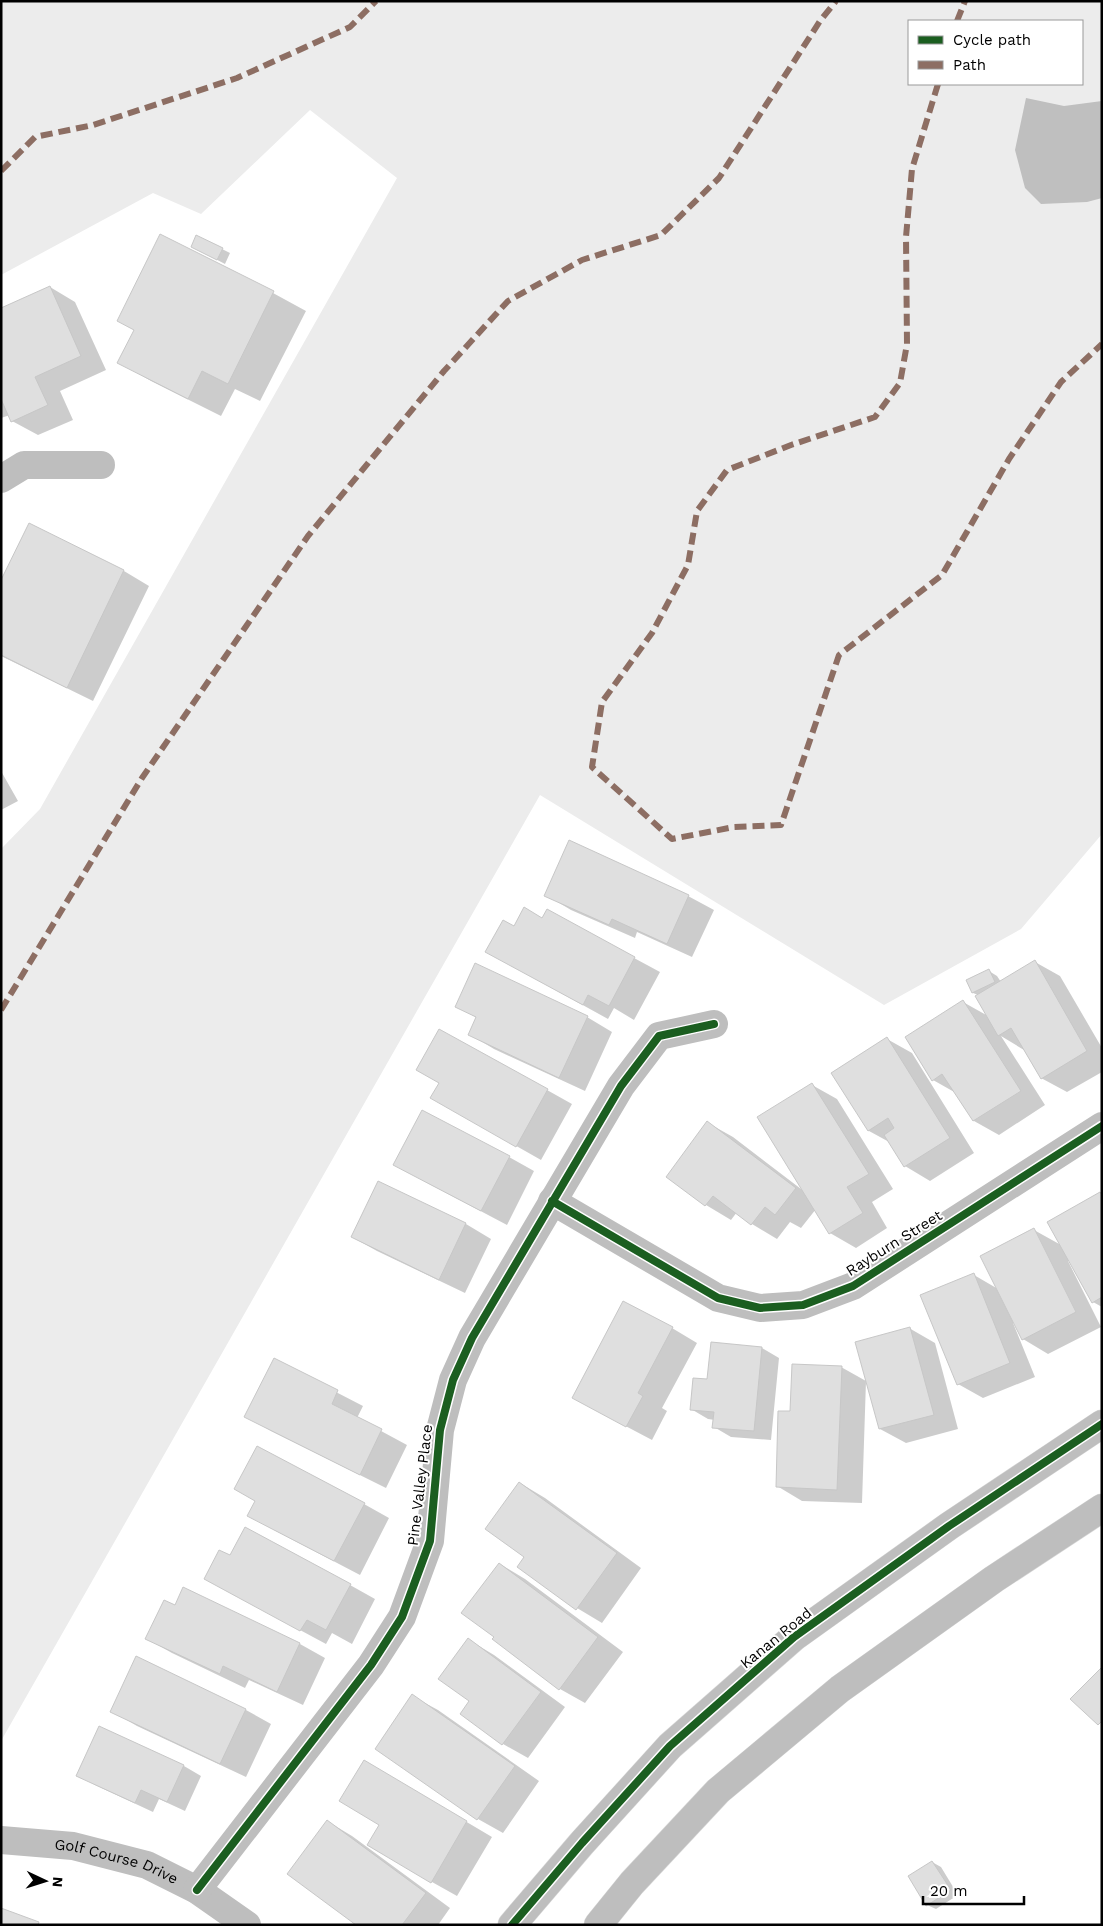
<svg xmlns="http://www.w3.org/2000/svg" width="1103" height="1926" font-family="'Work Sans',sans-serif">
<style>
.green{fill:#ececec;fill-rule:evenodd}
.water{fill:#bfbfbf}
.shadow{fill:#0003}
.building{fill:#dfdfdf;stroke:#c7c7c7}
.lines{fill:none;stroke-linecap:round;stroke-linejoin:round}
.major-casing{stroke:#dbdbdb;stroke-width:29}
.minor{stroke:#bebebe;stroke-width:28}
.major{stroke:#bebebe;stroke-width:28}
.quiet{stroke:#8d6e63;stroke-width:6;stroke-dasharray:12 6;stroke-linecap:butt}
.cycleway-casing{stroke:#fff;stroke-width:11}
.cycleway{stroke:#1b5e20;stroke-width:8}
.labels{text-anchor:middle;stroke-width:4;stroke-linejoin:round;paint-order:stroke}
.street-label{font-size:15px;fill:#000;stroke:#fff}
</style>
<rect width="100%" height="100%" fill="#fff"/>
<path class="green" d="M1,1h1101v833l-81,95 -137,76 -344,-210 -539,946v-892l39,-40 357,-631 -87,-68 -109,104 -48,-21 -152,82zM909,21h173v63h-173z"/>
<path class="water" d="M1026,98l38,8 38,-5v97l-15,4 -46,2 -16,-16 -10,-38z"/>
<path class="shadow" d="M161,236l112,57 33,18 -46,90 -25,-12 -14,27 -70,-35 -32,-19 16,-32z
M222,249l8,4 -5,11 -25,-13z
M50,287l25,15 31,68 -46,21 13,29 -35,15 -26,-14 -2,-6 -9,3v-86z
M30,525l94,46 25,15 -56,115 -92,-45v-74z
M1,771l17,30 -17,9z
M546,895l142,1 26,14 -22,47 -55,-25 -2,6 -64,-28z
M547,911l113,61 -26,48 -20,-12 -6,11 -96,-53 2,-38 29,-9z
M1035,962l25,14 42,72v24l-35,20 -26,-14 -17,-28 -23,-14 44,69 -46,30 -25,-14 -18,-28 -23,-13 30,-78 25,14 -10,-21 -5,-2 -5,-12 21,-10 8,5 4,6z
M457,1006l130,11 25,15 -27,59 -91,-42 -25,-15 8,-16z
M887,1039l25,14 62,100 -44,28 -25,-15 -14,-23 -22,-12 -37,-58z
M812,1085l25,14 56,90 -21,13 15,26 -31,20 -26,-15 -14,-24 -15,19 -11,-6 -13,17 -25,-15 -15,-12 -6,8 -25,-15 -38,-28 40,-54 25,14 72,55z
M547,1090l25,14 -31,56 -84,-48z
M509,1157l25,14 -27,54 -87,-46z
M378,1182l88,42 25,15 -26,54 -88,-42 -25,-14z
M1100,1193l2,1v113l-9,-5 -23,-42 -2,1 33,66 -53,27 -25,-15 -8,-17 -2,1 22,54 -52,21 -25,-14 16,-109 24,14 36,-59 27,15z
M672,1328l25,15 -35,65 5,3 -15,29 -53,-28z
M909,1328l26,15 23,86 -52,14 -26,-14z
M762,1348l17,10 -8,82 -40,-3 -17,-10 1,-7 -7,-1 -17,-10 18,-29z
M274,1360l89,46 -6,12 50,27 -21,43 -115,-57 -25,-15z
M841,1367l25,14 -4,122 -60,-2 -25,-15 14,-73z
M520,1483l25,15 96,70 -39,55 -25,-15 -51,-51z
M364,1504l25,14 -29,57 -86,-45z
M230,1557l120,28 25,14 -23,45 -20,-11 -6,11 -121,-65z
M500,1564l25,15 98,73 -38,51 -25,-14z
M184,1588l116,56 25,14 -22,47 -54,-25 -4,8 -73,-35 -25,-14 29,-32z
M469,1640l25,15 71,52 -37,51 -25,-14 -42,-31 10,-12z
M137,1658l109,52 25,14 -25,53 -109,-51 -25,-15z
M412,1696l26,14 101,71 -36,52 -25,-14z
M100,1728l84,38 17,10 -16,35 -26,-12 -6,13 -58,-27 -17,-10z
M389,1776l103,61 -35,59 -25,-14 -52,-58z
M327,1821l25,15 98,72 -12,17h-80z
M932,1862l9,5 17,28 -22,14 -9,-4z"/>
<path class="building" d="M160,234l114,57 -46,93 -26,-13 -14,28 -71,-36 17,-33 -17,-9z
M196,235l27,13 -6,12 -26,-13z
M50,286l31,70 -46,21 13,28 -37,17 -10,-23v-91z
M29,523l95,47 -57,118 -66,-33v-75z
M569,840l120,55 -22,49 -55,-25 -3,6 -65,-29z
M524,907l18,11 5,-9 88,48 -26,49 -21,-11 -5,10 -98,-53 18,-32 11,6z
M1035,960l52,91 -46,28 -30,-51 -13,8 -23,-40z
M475,963l113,53 -29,62 -91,-43 8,-18 -21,-10z
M989,969l6,13 -23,11 -6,-13z
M963,1000l58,91 -48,30 -31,-47 -10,7 -27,-44z
M439,1029l109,60 -32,58 -86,-49 9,-15 -23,-13z
M887,1037l63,101 -46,29 -20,-32 10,-7 -6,-10 -20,13 -37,-58z
M812,1083l57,91 -22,13 16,26 -34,21 -72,-117z
M422,1110l88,46 -29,55 -88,-46z
M707,1121l89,67 -21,27 -10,-8 -14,18 -38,-29 -8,10 -39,-29z
M378,1181l88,42 -27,57 -88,-43z
M1100,1192l2,3v102l-10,6 -45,-81z
M1034,1228l42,84 -54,28 -42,-84z
M974,1273l36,90 -53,22 -37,-90z
M623,1301l50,26 -35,66 5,3 -17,31 -54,-29z
M910,1327l24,88 -55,14 -24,-87z
M711,1342l51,5 -8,84 -42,-3 2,-16 -24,-2 3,-32 14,1z
M274,1358l64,32 -6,14 50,25 -22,46 -116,-58z
M792,1364l50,2 -5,124 -61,-3 2,-76h12z
M257,1446l108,57 -31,58 -87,-45 8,-15 -21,-12z
M519,1482l98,71 -41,57 -59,-43 7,-10 -39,-28z
M245,1527l106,57 -25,46 -19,-10 -7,11 -96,-52 15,-29 11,5z
M499,1563l99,74 -39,53 -67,-51 2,-2 -33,-24z
M183,1587l117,56 -23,49 -54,-26 -3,8 -75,-35 19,-39 11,5z
M468,1638l73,54 -39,53 -42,-31 9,-13 -31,-22z
M136,1656l110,53 -26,55 -110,-52z
M1102,1667v54l-4,4 -28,-26z
M412,1694l103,72 -38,54 -102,-71z
M99,1726l85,39 -17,37 -26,-12 -6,13 -59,-27z
M364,1760l103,61 -36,62 -64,-38 12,-20 -40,-24z
M327,1820l99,73 -24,32h-46l-69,-51z
M932,1861l19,29 -25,16 -18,-30z
M1,1908l38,14 -1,3h-37z"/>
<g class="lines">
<defs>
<path id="major" d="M512,1925l70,-82 88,-97 124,-109 155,-111 153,-102
M598,1925l34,-42 86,-92 122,-102 154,-110 108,-71"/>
</defs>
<use href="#major" class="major-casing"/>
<g class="minor">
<path d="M1,479l23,-14h77"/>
<path d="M552,1201l166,97 42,10 43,-3 50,-19 249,-160"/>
<path id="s1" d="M1,1840l72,6 74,19 50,25 50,35"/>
<path d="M197,1890l174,-225 31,-48 28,-76 10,-111 13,-50 19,-42 149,-252 38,-50 55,-12"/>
</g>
<use href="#major" class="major"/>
<path class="quiet" d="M957,21l8,-20
M938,84l-26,85 -6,68 1,107 -7,39 -25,34 -84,28 -64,25 -30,41 -9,54 -36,68 -50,69 -10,65 80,72 62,-12 47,-2 58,-170 103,-80 67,-116 52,-77 41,-38
M1,171l34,-34 58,-12 144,-47 113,-51 26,-26
M1,1010l141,-232 166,-242 136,-165 64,-70 74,-41 79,-25 58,-57 101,-157 16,-20"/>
<defs>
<path id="cycleway" d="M552,1201l166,97 42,10 43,-3 50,-19 249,-160
M197,1890l174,-225 31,-48 28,-76 10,-111 13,-50 19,-42 149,-252 38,-50 55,-12
M512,1925l70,-82 88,-97 124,-109 155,-111 153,-102"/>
</defs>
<use href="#cycleway" class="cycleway-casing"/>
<use href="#cycleway" class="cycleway"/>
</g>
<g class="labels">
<g class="street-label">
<text transform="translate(894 1243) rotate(-32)" y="5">Rayburn Street</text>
<text transform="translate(420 1485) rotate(-83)" y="5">Pine Valley Place</text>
<text transform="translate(776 1638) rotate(-39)" y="5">Kanan Road</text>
<text dy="5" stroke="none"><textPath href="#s1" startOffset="118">Golf Course Drive</textPath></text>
</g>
</g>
<rect width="1103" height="1926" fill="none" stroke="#000000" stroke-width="5"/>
<rect x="908" y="20" width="175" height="65" fill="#ffffff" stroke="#999999"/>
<rect x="918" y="36" width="25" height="8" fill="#1b5e20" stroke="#999999"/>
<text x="953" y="45" font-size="15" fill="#000000">Cycle path</text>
<rect x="918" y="61" width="25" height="8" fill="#8d6e63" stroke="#999999"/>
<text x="953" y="70" font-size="15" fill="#000000">Path</text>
<g transform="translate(45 1881) rotate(94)" stroke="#ffffff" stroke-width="4" paint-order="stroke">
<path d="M0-4L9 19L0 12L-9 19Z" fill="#000000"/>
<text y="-8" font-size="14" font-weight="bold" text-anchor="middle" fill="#000000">N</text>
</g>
<path d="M923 1896v8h101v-8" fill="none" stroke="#000000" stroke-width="2.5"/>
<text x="930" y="1896" font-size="15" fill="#000000" stroke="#ffffff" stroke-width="4" paint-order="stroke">20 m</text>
</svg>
